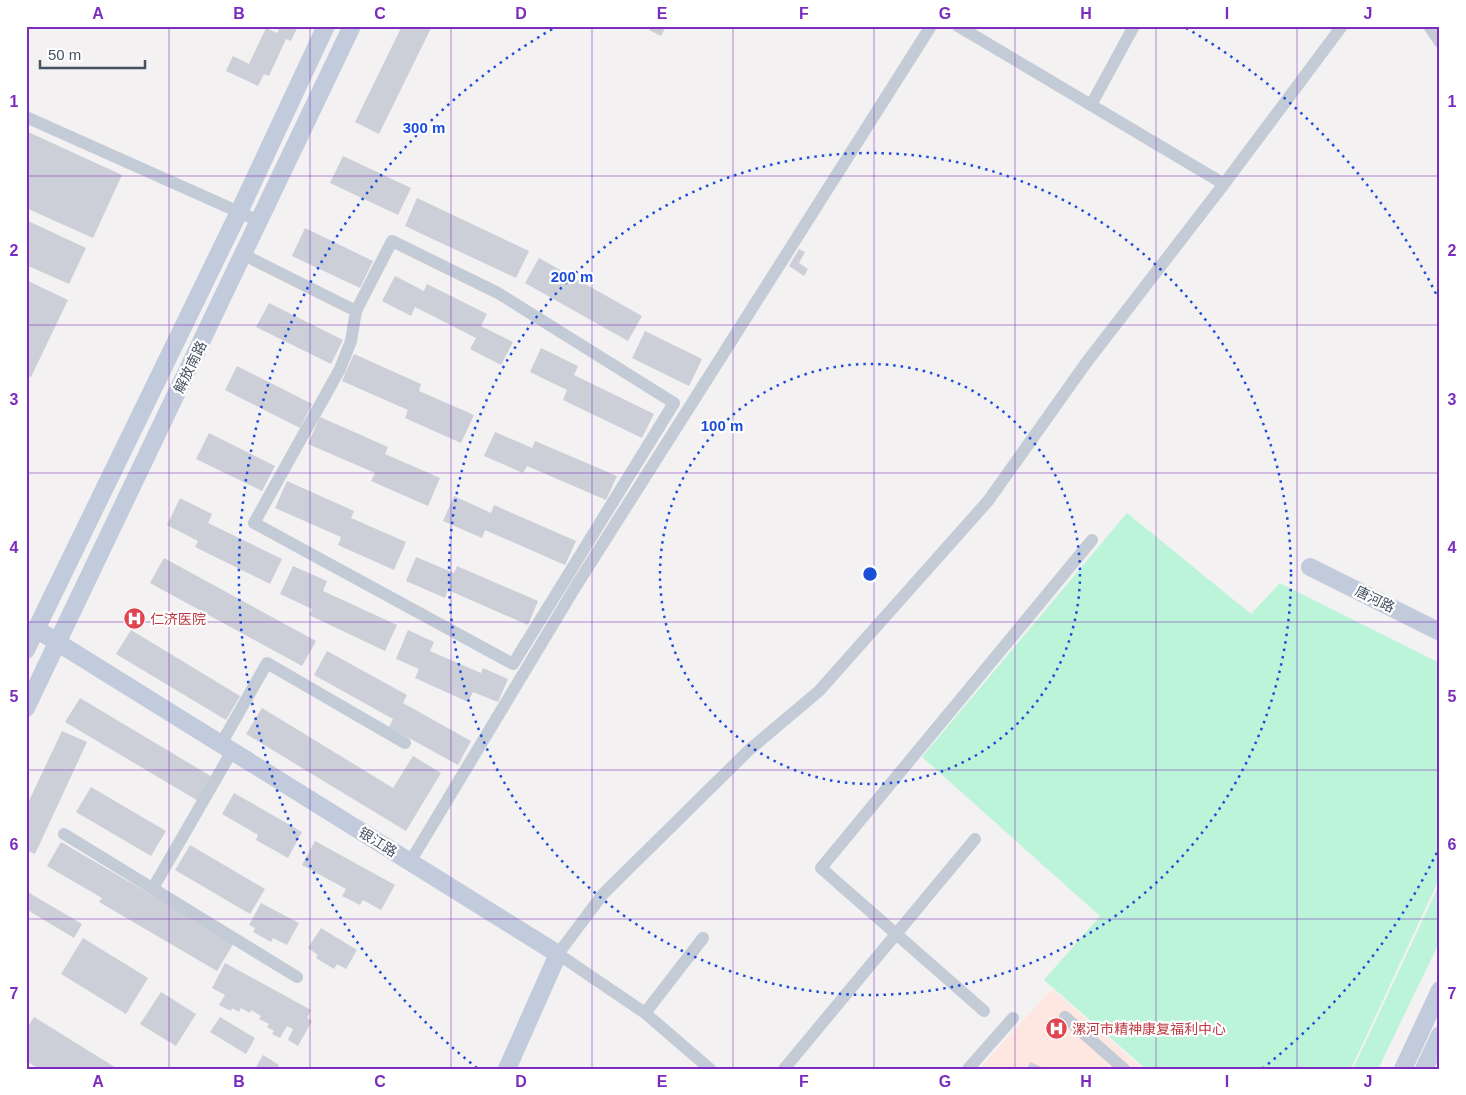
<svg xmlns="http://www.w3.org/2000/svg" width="1466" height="1095" font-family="Helvetica,'Noto Sans SC',sans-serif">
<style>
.medical{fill:#fee7e0}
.green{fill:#bcf4d9}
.building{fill:#cccfd7}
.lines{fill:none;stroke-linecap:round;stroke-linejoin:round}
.street{stroke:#c3cbd7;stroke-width:12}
.secondary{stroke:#c2cbdb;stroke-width:18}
.grid{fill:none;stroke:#7b2cbf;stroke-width:1;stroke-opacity:0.55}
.ring{fill:none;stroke:#1d4ed8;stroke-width:2.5;stroke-dasharray:2.5 5}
.labels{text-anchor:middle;stroke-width:4.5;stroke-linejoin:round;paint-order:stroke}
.street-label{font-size:14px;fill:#465161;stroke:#fff}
.health-label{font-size:14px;fill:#be3a42;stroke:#fff;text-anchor:start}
.centre{fill:#1d4ed8;stroke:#fff;stroke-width:2.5}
.ring-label{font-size:15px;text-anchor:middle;font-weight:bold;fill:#1d4ed8;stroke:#fff;stroke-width:4.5;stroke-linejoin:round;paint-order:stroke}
.neatline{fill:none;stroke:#7b2cbf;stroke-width:2}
.grid-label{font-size:16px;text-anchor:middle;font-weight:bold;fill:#7b2cbf}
</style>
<rect width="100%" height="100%" fill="#f3f1f1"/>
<path class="medical" d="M1052,989l91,80h-164z"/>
<path class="green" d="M1127,513l124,101 29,-31 160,80v214l-89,192h-205l-102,-89 56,-64 -178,-159z
M1440,883v58l-62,128h-25z"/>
<path class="building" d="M281,26h17l-7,15 -5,-2 -17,37 -5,-2 -6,12 -32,-15 7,-15 16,8 17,-36 11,5z
M402,26h30l-53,108 -24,-12z
M650,26h16l-5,10 -12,-6z
M26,131l96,44 -29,63 -67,-30z
M343,156l68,32 -13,27 -68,-32z
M417,198l112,53 -13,27 -111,-52z
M26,220l60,28 -17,36 -43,-19z
M305,228l68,33 -13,27 -68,-32z
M799,249l6,3 -6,11 9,6 -4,7 -15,-10z
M539,258l103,58 -14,25 -103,-58z
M395,276l29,15 3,-7 60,30 -6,12 32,16 -12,23 -31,-16 6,-11 -61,-31 -4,9 -29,-15z
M26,280l42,20 -37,77 -5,-2z
M269,303l74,37 -12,24 -75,-37z
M645,331l57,28 -13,27 -57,-28z
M541,348l37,18 -4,9 80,39 -12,24 -79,-38 4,-10 -37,-18z
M354,354l67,30 -2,7 55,24 -13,28 -56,-25 3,-8 -66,-29z
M237,366l75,38 -12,24 -75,-38z
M320,417l68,30 -3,7 55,24 -12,28 -57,-25 4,-8 -67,-29z
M495,432l37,16 3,-7 82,35 -11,24 -79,-34 -4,7 -39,-17z
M209,433l66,33 -13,25 -66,-32z
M287,481l67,30 -3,7 55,24 -12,28 -56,-25 3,-8 -66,-29z
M454,496l37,17 3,-8 82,36 -11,24 -80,-35 -3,8 -39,-17z
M180,498l32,16 -4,9 74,36 -12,25 -75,-37 3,-6 -31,-16z
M416,557l38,16 3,-7 81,35 -10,24 -80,-35 -3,8 -39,-17z
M164,558l152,83 -14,25 -152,-83z
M293,566l34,15 -4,10 74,34 -12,26 -76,-36 3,-6 -32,-15z
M131,630l109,66 -14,24 -110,-66z
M408,630l26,12 -4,9 51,22 2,-5 25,11 -10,23 -25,-10 -5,10 -53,-24 4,-9 -23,-10z
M327,651l80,44 -4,8 68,38 -13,24 -69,-38 4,-8 -79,-44z
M80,698l134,80 -14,24 -135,-80z
M262,708l131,80 20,-32 28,17 -35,58 -160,-97z
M62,731l25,11 -52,112 -9,-4v-43z
M91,787l75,44 -15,25 -75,-44z
M234,793l68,39 -14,26 -32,-18 2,-5 -36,-21z
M315,841l80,44 -14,25 -18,-10 -3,5 -18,-9 4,-7 -44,-24z
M61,842l173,101 -17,28 -118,-69 3,-4 -55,-32z
M190,845l75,44 -15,25 -75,-44z
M26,891l56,33 -8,14 -48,-29z
M261,903l38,20 -12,22 -14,-7 -2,4 -18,-10 2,-4 -6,-3z
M321,928l36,22 -11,19 -9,-5 -3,5 -18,-11 2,-3 -10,-7z
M83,938l65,40 -22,36 -65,-40z
M225,963l86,47 -4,8 5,3 -14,25 -10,-6 5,-11 -6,-3 -7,12 -8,-4 2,-3 -7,-4 2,-3 -10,-5 2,-3 -10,-6 -1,3 -9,-5 -2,4 -7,-4 -1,3 -12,-6 6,-10 -13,-7z
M161,992l35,22 -20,32 -36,-22z
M34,1017l84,52h-79l-13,-8v-31z
M220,1017l35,21 -9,16 -36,-22z
M263,1055l16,10 -3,4h-21z
M1030,1062l16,7h-19z"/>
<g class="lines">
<path class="street" d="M1429,26l11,16
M1091,105l43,-79
M26,117l233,104
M1224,184l118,-158
M244,255l112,56 -5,30 -11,28 -86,154 259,141 161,-261 -176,-110 -106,-52 -36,70
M221,744l46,-81 138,80
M64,834l233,143
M410,862l166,-276 355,-560
M153,888l79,-137
M984,1011l-163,-143 271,-328
M645,1013l58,-75
M1065,1017l59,52
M710,1069l-65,-56 -87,-59 45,-60 145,-143 71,-60 169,-190 98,-138 138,-179 -266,-158
M784,1069l191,-230
M968,1069l45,-51"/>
<path class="secondary" d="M1310,567l130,65
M36,629l522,325 -51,115
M26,650l213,-438 87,-186
M26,708l326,-682
M1403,1069l37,-79
M1424,1069l16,-34"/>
</g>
<path class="grid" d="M169,26v1043M310,26v1043M451,26v1043M592,26v1043M733,26v1043M874,26v1043M1015,26v1043M1156,26v1043M1297,26v1043M26,176h1414M26,325h1414M26,473h1414M26,622h1414M26,770h1414M26,919h1414"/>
<g class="ring">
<circle cx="870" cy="574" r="210"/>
<circle cx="870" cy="574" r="421"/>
<path d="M1440 846A631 631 0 0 1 1263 1068M477 1068A631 631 0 0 1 554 28M1186 28A631 631 0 0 1 1440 302"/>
</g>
<defs>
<symbol id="hospital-disc" viewBox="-11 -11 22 22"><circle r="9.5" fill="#e0444e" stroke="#fff"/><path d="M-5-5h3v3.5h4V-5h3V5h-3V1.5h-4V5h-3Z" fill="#fff"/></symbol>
</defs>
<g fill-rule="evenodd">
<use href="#hospital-disc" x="122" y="606" width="25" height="25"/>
<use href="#hospital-disc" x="1044" y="1016" width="25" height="25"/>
</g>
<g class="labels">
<g class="street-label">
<text transform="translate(190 367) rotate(-64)" y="5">解放南路</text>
<text transform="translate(1375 599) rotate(26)" y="5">唐河路</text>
<text transform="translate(378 842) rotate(32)" y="5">银江路</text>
</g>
<g class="health-label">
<text x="150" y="624">仁济医院</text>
<text x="1072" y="1034">漯河市精神康复福利中心</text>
</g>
</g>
<circle cx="870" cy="574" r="8" class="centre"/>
<g class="ring-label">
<text x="424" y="133">300 m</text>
<text x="572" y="282">200 m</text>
<text x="722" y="431">100 m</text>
</g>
<rect width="1466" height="1095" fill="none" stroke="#ffffff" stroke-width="55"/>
<path d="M40 60v8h105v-8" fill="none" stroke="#465161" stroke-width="2.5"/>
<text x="48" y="60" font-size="15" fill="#465161" stroke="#ffffff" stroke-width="4" paint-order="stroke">50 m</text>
<rect x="28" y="28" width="1410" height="1040" class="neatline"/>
<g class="grid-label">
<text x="98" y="19">A</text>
<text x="239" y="19">B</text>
<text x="380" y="19">C</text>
<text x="521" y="19">D</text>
<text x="662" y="19">E</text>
<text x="804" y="19">F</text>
<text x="945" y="19">G</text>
<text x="1086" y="19">H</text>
<text x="1227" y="19">I</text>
<text x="1368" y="19">J</text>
<text x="14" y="107">1</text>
<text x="1452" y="107">1</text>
<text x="14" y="256">2</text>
<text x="1452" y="256">2</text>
<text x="14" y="405">3</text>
<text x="1452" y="405">3</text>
<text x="14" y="553">4</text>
<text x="1452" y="553">4</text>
<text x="14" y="702">5</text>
<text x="1452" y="702">5</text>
<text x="14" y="850">6</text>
<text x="1452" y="850">6</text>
<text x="14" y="999">7</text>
<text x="1452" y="999">7</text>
<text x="98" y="1087">A</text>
<text x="239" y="1087">B</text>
<text x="380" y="1087">C</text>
<text x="521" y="1087">D</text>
<text x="662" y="1087">E</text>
<text x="804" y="1087">F</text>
<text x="945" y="1087">G</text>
<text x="1086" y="1087">H</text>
<text x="1227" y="1087">I</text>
<text x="1368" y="1087">J</text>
</g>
</svg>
